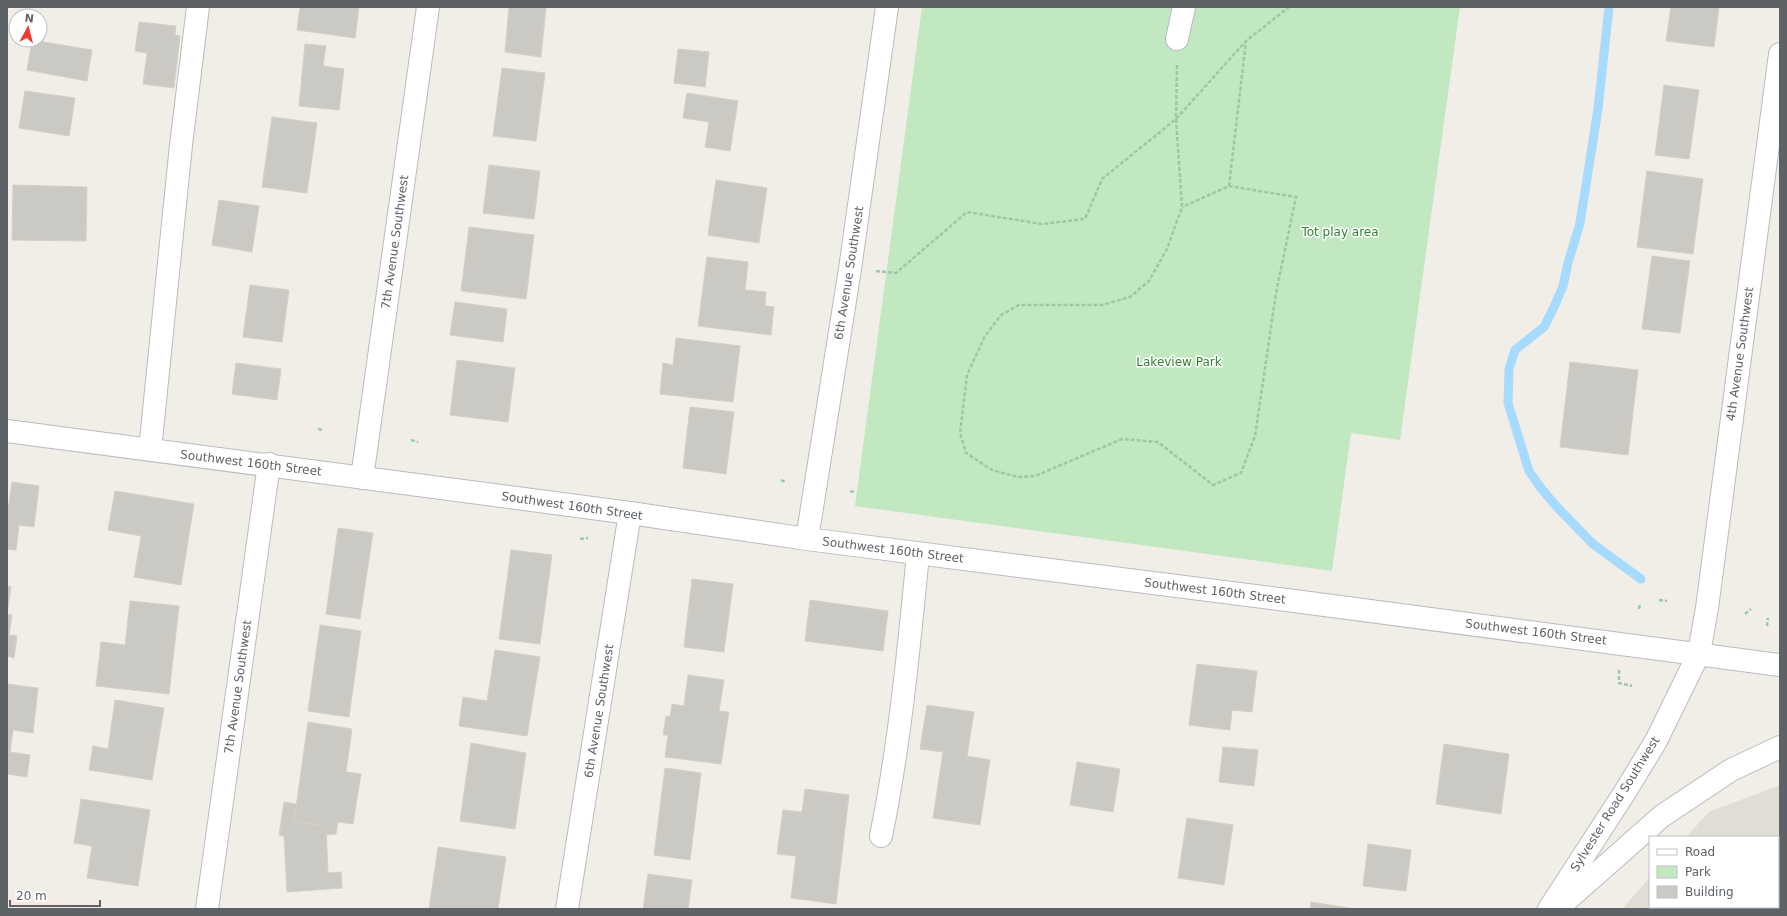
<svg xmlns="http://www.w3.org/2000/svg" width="1787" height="916" font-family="'DejaVu Sans',sans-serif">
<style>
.education{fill:#e0ddd4}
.medical{fill:#fce5e3}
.green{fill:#c2e8c2}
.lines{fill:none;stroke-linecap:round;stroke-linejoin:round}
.stream{stroke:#a7daff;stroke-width:9}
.building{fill:#cbc9c3;stroke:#d5d0c4}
.minor-casing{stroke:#b8bbc0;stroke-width:24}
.path{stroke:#9bc9a8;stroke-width:2.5;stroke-dasharray:4 2;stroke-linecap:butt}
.minor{stroke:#fff;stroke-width:22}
.labels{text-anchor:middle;stroke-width:3;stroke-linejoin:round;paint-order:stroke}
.park-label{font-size:12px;fill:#318234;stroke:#fff}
.street-label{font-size:12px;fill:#5d6267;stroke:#fff}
</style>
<rect width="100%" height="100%" fill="#f0eee6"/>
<path class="education" d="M1780,785v124h-158l28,-32v30h128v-70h-92l23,-25z"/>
<path class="medical" d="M7,896l97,13h-97z"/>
<path class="green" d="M922,7h538l-60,433 -49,-7 -19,138 -477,-65z"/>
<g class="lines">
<path class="stream" d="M1609,7l-11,102 -18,114 -12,40 -5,23 -9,21 -10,20 -29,23 -6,19 -1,34 21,68 11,16 16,19 37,38 48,35"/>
</g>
<path class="building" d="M300,7h59l-4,31 -58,-8z
M509,7h37l-5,50 -36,-5z
M1671,7h48l-5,40 -48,-6z
M139,22l37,4 -1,9 5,1 -6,52 -31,-4 4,-31 -12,-2z
M32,40l60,10 -5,31 -60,-11z
M305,44l21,2 -3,20 21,3 -5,41 -40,-4z
M678,49l31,3 -4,35 -31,-4z
M502,68l43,5 -9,68 -43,-5z
M1664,85l35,5 -10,69 -34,-4z
M25,91l50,7 -6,38 -50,-8z
M687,93l51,8 -8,50 -25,-4 4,-25 -26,-4z
M272,117l45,6 -10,70 -45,-6z
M489,165l51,6 -6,48 -51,-6z
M1647,171l56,8 -10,75 -56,-7z
M716,180l51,8 -8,55 -51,-8z
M13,185l74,2 -1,54 -74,-1z
M219,200l40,6 -7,46 -40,-7z
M469,227l65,8 -8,64 -65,-8z
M1652,256l38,5 -10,72 -38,-4z
M707,257l41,5 -3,28 21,2 -1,14 9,1 -3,28 -73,-9z
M250,285l39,5 -7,52 -39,-5z
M455,302l52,7 -4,33 -53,-7z
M676,338l64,8 -7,56 -73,-8 3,-31 10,2z
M457,360l58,8 -7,54 -58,-7z
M1570,362l68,8 -10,85 -68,-8z
M236,363l45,6 -4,31 -45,-6z
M690,407l44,5 -8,62 -43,-6z
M12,482l27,4 -5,41 -15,-2 -3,25 -9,-1v-45h2z
M115,491l79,13 -13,81 -47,-8 7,-41 -33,-6z
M338,528l35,5 -13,86 -34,-5z
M511,550l41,5 -12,89 -41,-5z
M692,579l41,5 -9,68 -40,-5z
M7,586l4,1 -4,27 5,1 -3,20 8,1 -3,22 -7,-2z
M810,600l78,11 -5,40 -78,-10z
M130,601l49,5 -10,88 -73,-8 5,-44 24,3z
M320,625l41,6 -12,86 -41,-6z
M495,650l45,7 -13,79 -68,-10 4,-29 24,4z
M1197,664l60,7 -5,41 -20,-2 -2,20 -41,-5z
M688,675l36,5 -5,31 10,1 -8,52 -56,-7 3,-22h-5l3,-19 4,1 2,-13 12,2z
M7,684l31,4 -5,45 -20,-3 -3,22 20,3 -3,22 -20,-3z
M115,700l49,8 -12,72 -63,-10 4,-24 15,3z
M927,705l47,7 -7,44 23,4 -10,65 -47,-7 10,-66 -23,-3z
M308,722l44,7 -6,43 15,2 -8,50 -15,-2 -2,12 -10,1v-9l-32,-4z
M471,743l55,10 -11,76 -55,-8z
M1444,744l65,10 -8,60 -65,-10z
M1223,747l35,3 -4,36 -35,-4z
M1077,762l43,7 -7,43 -43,-7z
M665,768l36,5 -11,87 -36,-5z
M805,789l44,6 -13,109 -45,-6 5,-42 -19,-2 6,-44 19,2z
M81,799l69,11 -12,76 -51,-8 5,-32 -18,-3z
M284,802l13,2 -3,18 32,4 2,47 13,-1 1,16 -55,4 -3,-56 -5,-1z
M1187,818l46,7 -9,60 -46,-7z
M1368,844l43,6 -5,41 -43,-5z
M438,847l68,10 -8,52h-69z
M648,874l44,6 -4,29h-45z
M1311,902l44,7h-45z"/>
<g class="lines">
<defs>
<path id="minor" d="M1177,39l7,-32
M7,431l623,82 177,26 495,63 478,63
M150,450l31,-305 17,-138
M362,478l66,-471
M807,539l43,-270 37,-262
M881,836c19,-93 28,-189 37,-282
M1559,907l103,-91 69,-46 49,-23
M207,909l62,-445
M567,909l63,-396
M1549,909l76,-117 31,-51 43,-88 8,-45 73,-554"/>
</defs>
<use href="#minor" class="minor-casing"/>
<path class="path" d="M1177,65l-1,54 6,88 -15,42 -18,32 -19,16 -28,8h-83l-18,10 -16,21 -18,39 -7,58 6,20 26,17 26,7 17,-1 87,-37 36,3 55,43 28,-12 14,-37 21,-143 20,-96 -67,-11 -47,21
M1229,186l17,-145
M876,271l20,2 71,-61 75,12 43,-5 17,-40 74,-60 70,-78 43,-34
M318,429l6,1
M411,440l7,2
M781,480l4,2
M850,492l4,-1
M580,539l8,-1
M1659,600l8,1
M1639,609l1,-5
M1745,614l6,-5
M1767,626l1,-8
M1619,670v13l13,3
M1778,838l2,-1
M1723,909l1,-2"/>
<use href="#minor" class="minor"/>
</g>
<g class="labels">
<g class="park-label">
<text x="1340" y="236">Tot play area</text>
<text x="1179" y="366">Lakeview Park</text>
</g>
<g class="street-label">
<text transform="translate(395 242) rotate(-82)" y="4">7th Avenue Southwest</text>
<text transform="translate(849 273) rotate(-81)" y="4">6th Avenue Southwest</text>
<text transform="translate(1740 354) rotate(-82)" y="4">4th Avenue Southwest</text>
<text transform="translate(251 463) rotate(7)" y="4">Southwest 160th Street</text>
<text transform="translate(572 506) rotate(8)" y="4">Southwest 160th Street</text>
<text transform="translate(893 550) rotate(7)" y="4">Southwest 160th Street</text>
<text transform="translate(1215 591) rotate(7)" y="4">Southwest 160th Street</text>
<text transform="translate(1536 632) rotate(7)" y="4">Southwest 160th Street</text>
<text transform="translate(238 687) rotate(-82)" y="4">7th Avenue Southwest</text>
<text transform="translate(599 711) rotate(-81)" y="4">6th Avenue Southwest</text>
<text transform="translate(1615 804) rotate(-58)" y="4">Sylvester Road Southwest</text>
</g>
</g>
<rect width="1787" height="916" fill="none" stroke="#5d6267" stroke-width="16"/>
<rect x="1649" y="836" width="130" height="72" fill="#ffffff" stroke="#bec0c2"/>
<rect x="1657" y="849" width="20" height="6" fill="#ffffff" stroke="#bec0c2"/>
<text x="1685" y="856" font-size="12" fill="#5d6267">Road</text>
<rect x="1657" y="866" width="20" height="12" fill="#c2e8c2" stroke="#bec0c2"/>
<text x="1685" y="876" font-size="12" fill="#5d6267">Park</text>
<rect x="1657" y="886" width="20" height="12" fill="#cbc9c3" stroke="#bec0c2"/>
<text x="1685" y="896" font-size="12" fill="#5d6267">Building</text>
<g transform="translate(28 28) rotate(7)"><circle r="19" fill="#ffffff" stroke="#bec0c2"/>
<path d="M0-3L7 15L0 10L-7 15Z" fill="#ee3a2e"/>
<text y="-6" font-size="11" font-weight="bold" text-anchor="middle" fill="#5d6267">N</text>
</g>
<path d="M10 900v6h90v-6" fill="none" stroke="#5d6267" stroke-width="2"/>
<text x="16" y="900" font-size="12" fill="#5d6267" stroke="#ffffff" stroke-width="3" paint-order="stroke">20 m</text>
</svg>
